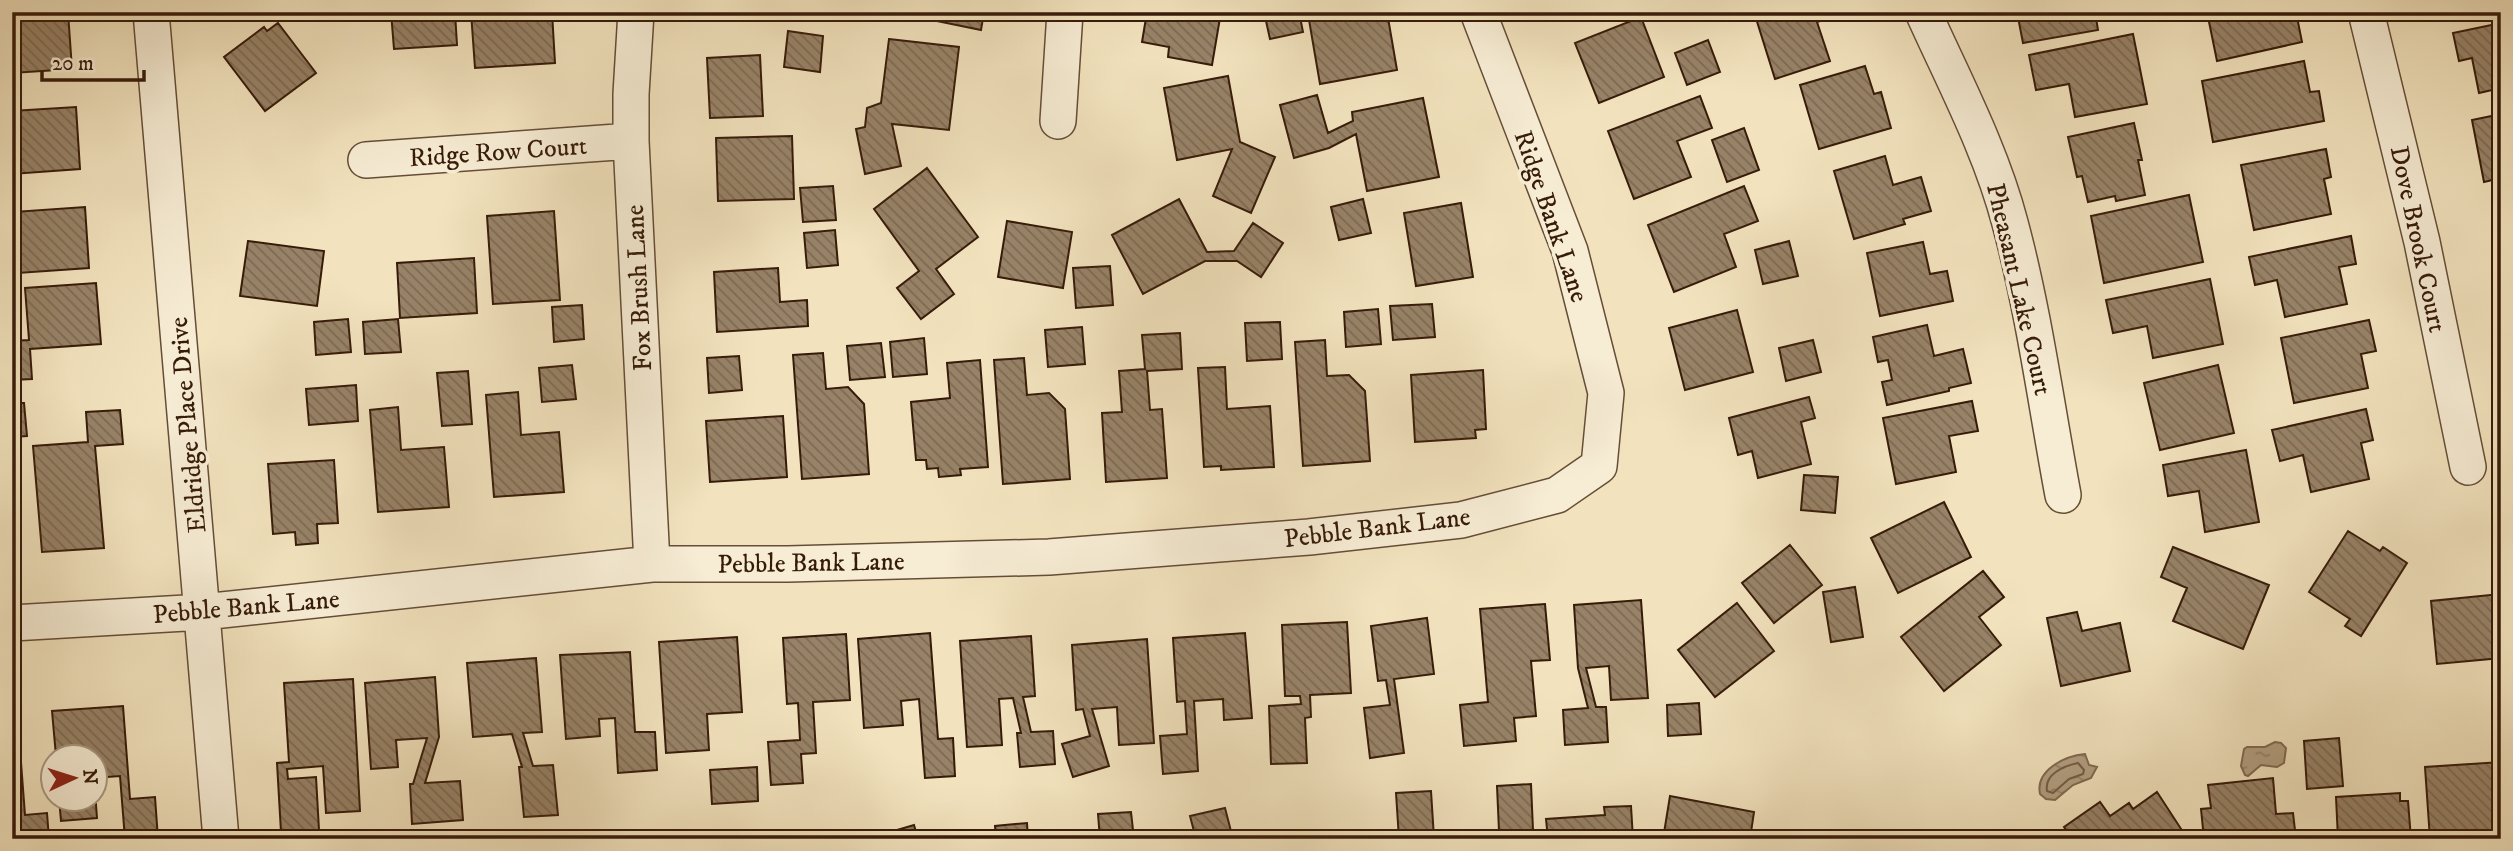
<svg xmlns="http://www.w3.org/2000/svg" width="2513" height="851" font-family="'IM FELL DW Pica',serif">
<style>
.water{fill:url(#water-ripples);stroke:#816a51;stroke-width:2}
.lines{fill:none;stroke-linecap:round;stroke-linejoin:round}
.shore{stroke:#745d46;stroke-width:2}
.building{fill:url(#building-back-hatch);stroke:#371b0a;stroke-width:2}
.minor-casing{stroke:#664d37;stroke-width:38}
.minor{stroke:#f7edd5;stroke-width:35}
.labels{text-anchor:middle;stroke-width:7;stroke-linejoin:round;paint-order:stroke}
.street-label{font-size:26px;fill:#371b0a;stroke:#f7edd5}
</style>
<defs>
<pattern id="water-ripples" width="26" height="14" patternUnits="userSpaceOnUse" patternTransform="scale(1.75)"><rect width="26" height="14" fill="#b29f81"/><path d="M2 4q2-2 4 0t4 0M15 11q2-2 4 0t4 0" fill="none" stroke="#928168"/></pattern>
<pattern id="building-back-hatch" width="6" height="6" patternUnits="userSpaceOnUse" patternTransform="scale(1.75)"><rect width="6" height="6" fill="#988368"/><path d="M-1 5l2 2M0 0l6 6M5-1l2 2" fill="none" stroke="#7d6a54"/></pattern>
</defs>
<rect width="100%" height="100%" fill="#f2e3be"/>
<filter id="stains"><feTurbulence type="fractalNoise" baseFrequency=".00286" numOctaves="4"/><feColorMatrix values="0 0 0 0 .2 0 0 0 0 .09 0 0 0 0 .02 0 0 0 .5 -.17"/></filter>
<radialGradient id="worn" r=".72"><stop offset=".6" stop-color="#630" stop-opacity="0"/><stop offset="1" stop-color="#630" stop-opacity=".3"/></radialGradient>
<path class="water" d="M2275,742l6,1 5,5 -2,15 -7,4 -16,-2 -13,11 -3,-1 -4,-9 3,-17 3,-2h18z
M2085,754l4,11 8,2 -6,11 -18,7 -18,15 -9,-1 -6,-5c-5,-24 25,-38 45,-40z"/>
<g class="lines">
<path class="shore" d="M2078,763l6,7 -1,4 -14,5 -16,14 -6,-2c-3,-17 17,-25 31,-28z"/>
</g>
<path class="building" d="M12,12h56l4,57 -60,4z
M391,12h64l2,33 -63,4z
M471,12h81l3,51 -80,5z
M923,12h61l-3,18 -59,-12z
M1147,12h74l-9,53 -44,-8 1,-10 -27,-5z
M1264,12h35l4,20 -33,7z
M1318,12h69l10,58 -77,14 -12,-70z
M1754,12h94l-31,10 13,39 -55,18z
M2017,12h78l3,18 -75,13z
M2207,12h89l6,30 -85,19z
M1641,17l23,60 -65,26 -24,-60z
M278,23l38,50 -51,38 -41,-54 40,-30 3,4z
M2501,23v65l-22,5 -7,-35 -13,3 -6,-28z
M788,31l35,5 -3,36 -36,-5z
M2133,34l14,70 -72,13 -6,-33 -33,6 -7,-35z
M889,39l70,8 -10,83 -57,-6 9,42 -36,8 -9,-45 9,-2 2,-19 14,-5z
M1708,40l12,32 -33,13 -12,-32z
M760,55l3,61 -53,2 -3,-60z
M2304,61l6,31 9,-1 5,30 -111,21 -11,-61z
M1865,66l9,28 7,-2 10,36 -72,21 -19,-64z
M1228,76l12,66 35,15 -24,56 -38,-17 19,-47 -55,11 -13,-72z
M1317,95l11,38 25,-12 -1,-9 71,-14 16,79 -72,14 -11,-57 -27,14 -35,10 -14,-53z
M1700,96l12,32 -35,13 14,36 -57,22 -26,-68z
M76,107l4,62 -68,5v-63z
M2501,114v64l-17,4 -12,-62z
M2134,123l8,37h-4l7,35 -29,6 -1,-5 -27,6 -6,-26 -5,1 -9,-40z
M1744,128l15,42 -32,12 -15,-42z
M792,136l2,63 -76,2 -2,-63z
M2326,149l5,28 -7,2 7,35 -77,16 -13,-65z
M1885,156l8,29 28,-8 10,34 -28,8 2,5 -51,15 -20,-68z
M927,168l51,69 -42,32 18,25 -33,25 -24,-31 22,-17 -45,-62z
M833,186l3,34 -33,2 -3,-34z
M1744,186l14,35 -34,13 12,33 -62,25 -26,-67z
M12,188l2,24 71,-5 4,61 -71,5 -3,-52 -3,1z
M2189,195l14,67 -99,21 -13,-67z
M1179,199l28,53 27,-1 19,-28 30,20 -22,34 -24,-16h-32l-62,33 -31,-59z
M1363,199l8,34 -32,7 -8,-33z
M2501,199v22l-5,-21z
M1461,203l12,74 -57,9 -12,-73z
M554,211l6,89 -67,4 -6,-88z
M1007,221l65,11 -9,56 -65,-11z
M835,230l3,35 -31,3 -3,-35z
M2351,236l5,28 -17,3 8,37 -62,13 -8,-37 -22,5 -6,-28z
M248,241l76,10 -7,55 -77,-10z
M1789,241l9,35 -35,8 -8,-34z
M1923,242l7,32 17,-3 6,30 -73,15 -13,-63z
M474,258l3,55 -77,5 -3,-55z
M1110,266l3,39 -37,3 -3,-40z
M778,268l2,34 27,-2 1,26 -91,6 -3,-60z
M2210,279l13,65 -70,14 -6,-32 -34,7 -7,-33z
M96,283l5,61 -71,5 2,30 -20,1v-39l17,-1 -4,-52z
M1432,304l3,33 -42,3 -3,-34z
M582,305l2,34 -30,3 -2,-35z
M1378,309l3,35 -35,3 -2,-35z
M1737,310l16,62 -68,18 -16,-62z
M348,319l3,33 -35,3 -2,-33z
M398,319l3,33 -36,2 -2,-32z
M2369,320l7,31 -15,3 7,34 -74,15 -13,-65z
M1280,322l2,37 -35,2 -2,-38z
M1927,325l7,31 29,-7 8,34 -22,5v3l-62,14 -5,-23 10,-2 -4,-20 -10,2 -5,-25z
M1082,327l3,37 -37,3 -3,-37z
M1180,333l2,36 -35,2 3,39 12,-1 5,69 -61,4 -4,-69 20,-1 -3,-41 26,-2 -3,-34z
M924,338l3,36 -34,3 -3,-35z
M1325,340l2,36 22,-1 16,16 5,70 -67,5 -8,-124z
M1813,340l8,32 -35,9 -7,-33z
M881,343l4,34 -35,3 -3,-34z
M823,353l3,36 22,-2 16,17 5,70 -67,5 -9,-124z
M739,356l3,34 -33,3 -2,-35z
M1024,358l3,37 22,-2 16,16 5,70 -67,5 -9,-124z
M980,360l8,107 -28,2 1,6 -22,2 -1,-9 -11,1 -1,-9h-10l-5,-58 39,-4 -3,-35z
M572,365l4,34 -34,3 -3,-34z
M2218,365l16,68 -74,17 -16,-67z
M1225,367l2,42 43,-3 4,61 -53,3v-4l-17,1 -6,-99z
M1483,370l3,59 -11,1 1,8 -61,4 -4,-67z
M468,371l4,53 -30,2 -5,-53z
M356,385l2,36 -49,4 -3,-36z
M518,392l3,43 38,-3 5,60 -70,5 -8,-102z
M1809,397l6,21 -14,4 10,42 -53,14 -6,-27 -14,4 -9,-37z
M1972,401l6,30 -29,5 7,36 -60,12 -13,-66z
M12,403h12l3,33 -15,1z
M398,407l3,43 43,-3 5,60 -71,5 -8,-102z
M2366,409l7,31 -12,3 8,36 -58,13 -8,-37 -23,6 -8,-31z
M120,410l3,34 -28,2 9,102 -62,4 -9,-106 55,-4 -2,-30z
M783,416l4,61 -77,5 -4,-61z
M2246,450l13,72 -54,10 -6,-41 -31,5 -5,-31z
M334,460l4,63 -21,1 1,19 -22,2 -1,-13 -22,2 -5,-70z
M1804,475l34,2 -3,36 -34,-3z
M1944,502l27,55 -73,36 -27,-55z
M2348,531l32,20 3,-4 24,16 -46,73 -16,-10 5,-7 -41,-27z
M1790,545l32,40 -48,38 -32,-40z
M2173,547l96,38 -26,64 -70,-28 14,-33 -26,-11z
M1983,571l21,26 -25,20 22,28 -57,46 -43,-54z
M1855,587l8,50 -32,5 -8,-50z
M2500,594l1,64 -64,6 -6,-63z
M1641,600l7,98 -37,2 -2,-34 -23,2 10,39h10l2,35 -43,3 -2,-35 25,-2 -10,-40 -4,-63z
M1737,603l37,48 -59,46 -37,-47z
M1545,604l5,56 -19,1 5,55 -22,2 2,23 -52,5 -4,-41 28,-3 -8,-93z
M2077,612l5,19 38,-8 10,48 -69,15 -14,-68z
M1427,618l7,56 -40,5 10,74 -34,5 -6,-50 26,-3 -4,-25 -8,1 -7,-55z
M1347,622l4,71 -41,2 1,22 -6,1 2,45 -36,1 -2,-58 32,-2 -1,-8h-15l-3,-71z
M930,633l8,106 15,-1 2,38 -30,2 -6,-79 -18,2 2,24 -39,3 -6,-89z
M1245,633l7,85 -28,2 -1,-21 -29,2 4,70 -35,3 -3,-38 27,-2 -2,-33 -8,1 -4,-64z
M846,634l4,66 -37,2 3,51 -15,1 2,29 -32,2 -3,-43 32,-2 -2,-37 -11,1 -4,-66z
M1031,636l4,60 -12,1 8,35 22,-1 2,33 -35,3 -3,-34h4l-8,-35 -14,1 3,46 -35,2 -7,-106z
M737,637l5,75 -35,2 2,36 -43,3 -7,-111z
M1147,639l7,104 -35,2 -2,-38 -25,2 17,57 -36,11 -11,-33 28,-8 -7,-27 -7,1 -4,-65z
M630,652l5,80h20l2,38 -39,3 -3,-55 -16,1 1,17 -34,3 -6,-84z
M536,658l6,74 -19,1 10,33 20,-1 5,50 -34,2 -5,-50h3l-10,-33 -39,3 -6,-74z
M435,677l4,60 -14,46 35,-2 3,39 -51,4 -2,-40h3l14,-46 -31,2 2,27 -27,2 -6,-86z
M353,679l7,132 -34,2 -3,-47 -36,3 1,10 28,-2 3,53 -38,2 -4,-69 12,-1 -5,-79z
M1699,703l2,31 -33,2 -1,-31z
M123,706l7,93 25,-2 3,42h-33l-5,-63 -26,2v-22h-38l-4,-45z
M12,710h5l8,105 22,-2 2,26h-37z
M2339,738l4,48 -36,3 -3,-48z
M2501,762v77h-71l-5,-72z
M757,767l1,34 -46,3 -2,-34z
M94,778l3,40 -36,3 -2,-23h35z
M2273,778l3,36 17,-1 3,26h-92l-3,-30 10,-1 -3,-23z
M1531,784l2,46 -34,1 -2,-45z
M1431,791l3,47 -35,1 -3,-46z
M2157,792l30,46 -1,1h-114l-8,-12 36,-25 10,14 19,-13 4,6z
M2400,793v8h8l3,38h-73l-2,-42z
M1670,796l84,16 -4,27h-87z
M1631,806l2,33h-85l-2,-20 59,-4 -1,-8z
M1225,808l8,31h-37l-6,-23z
M1131,812l3,27h-34l-2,-25z
M1027,823l1,16h-32l-1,-13z
M914,825l4,14h-37l-1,-4z
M1330,835v4h-36v-1z"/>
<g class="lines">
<defs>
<path id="minor" d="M151,12l70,827
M636,12l-5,82v47l21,423
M1923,12c31,69 68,138 87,211 24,89 36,181 53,272
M2366,12l56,230 46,225
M1058,121l7,-109
M366,160l265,-19
M12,623l191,-11 449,-48h136l261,-7 260,-20 152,-17 96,-25 42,-29 7,-73 -36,-142 -92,-239"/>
</defs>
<use href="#minor" class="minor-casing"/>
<use href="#minor" class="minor"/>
</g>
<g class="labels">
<g class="street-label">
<text transform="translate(498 151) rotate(-4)" y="9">Ridge Row Court</text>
<text transform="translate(1552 216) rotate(71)" y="9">Ridge Bank Lane</text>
<text transform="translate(2419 239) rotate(78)" y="9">Dove Brook Court</text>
<text transform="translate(638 288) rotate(-93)" y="9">Fox Brush Lane</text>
<text transform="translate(2020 289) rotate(77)" y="9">Pheasant Lake Court</text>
<text transform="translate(187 425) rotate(-95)" y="9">Eldridge Place Drive</text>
<text transform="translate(1377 527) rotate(-7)" y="9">Pebble Bank Lane</text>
<text transform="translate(811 562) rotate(-1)" y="9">Pebble Bank Lane</text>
<text transform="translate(246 606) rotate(-5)" y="9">Pebble Bank Lane</text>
</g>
</g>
<rect width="2513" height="851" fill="none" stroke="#f2e3be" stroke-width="42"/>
<rect x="14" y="14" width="2485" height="823" fill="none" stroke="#371b0a" stroke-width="3.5"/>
<rect x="21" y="21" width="2471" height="809" fill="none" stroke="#371b0a" stroke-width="2"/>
<g transform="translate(74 778) rotate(86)"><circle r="33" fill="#f7edd5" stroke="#aa9984" stroke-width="2"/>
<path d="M0-5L12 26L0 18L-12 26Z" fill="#8f2418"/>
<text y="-10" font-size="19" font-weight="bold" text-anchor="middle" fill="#371b0a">N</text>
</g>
<path d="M42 70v10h102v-10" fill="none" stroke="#371b0a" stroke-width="3.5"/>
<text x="52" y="70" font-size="21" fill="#371b0a" stroke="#f7edd5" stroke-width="5" paint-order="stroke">20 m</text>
<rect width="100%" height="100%" filter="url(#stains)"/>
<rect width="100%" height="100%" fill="url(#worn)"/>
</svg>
